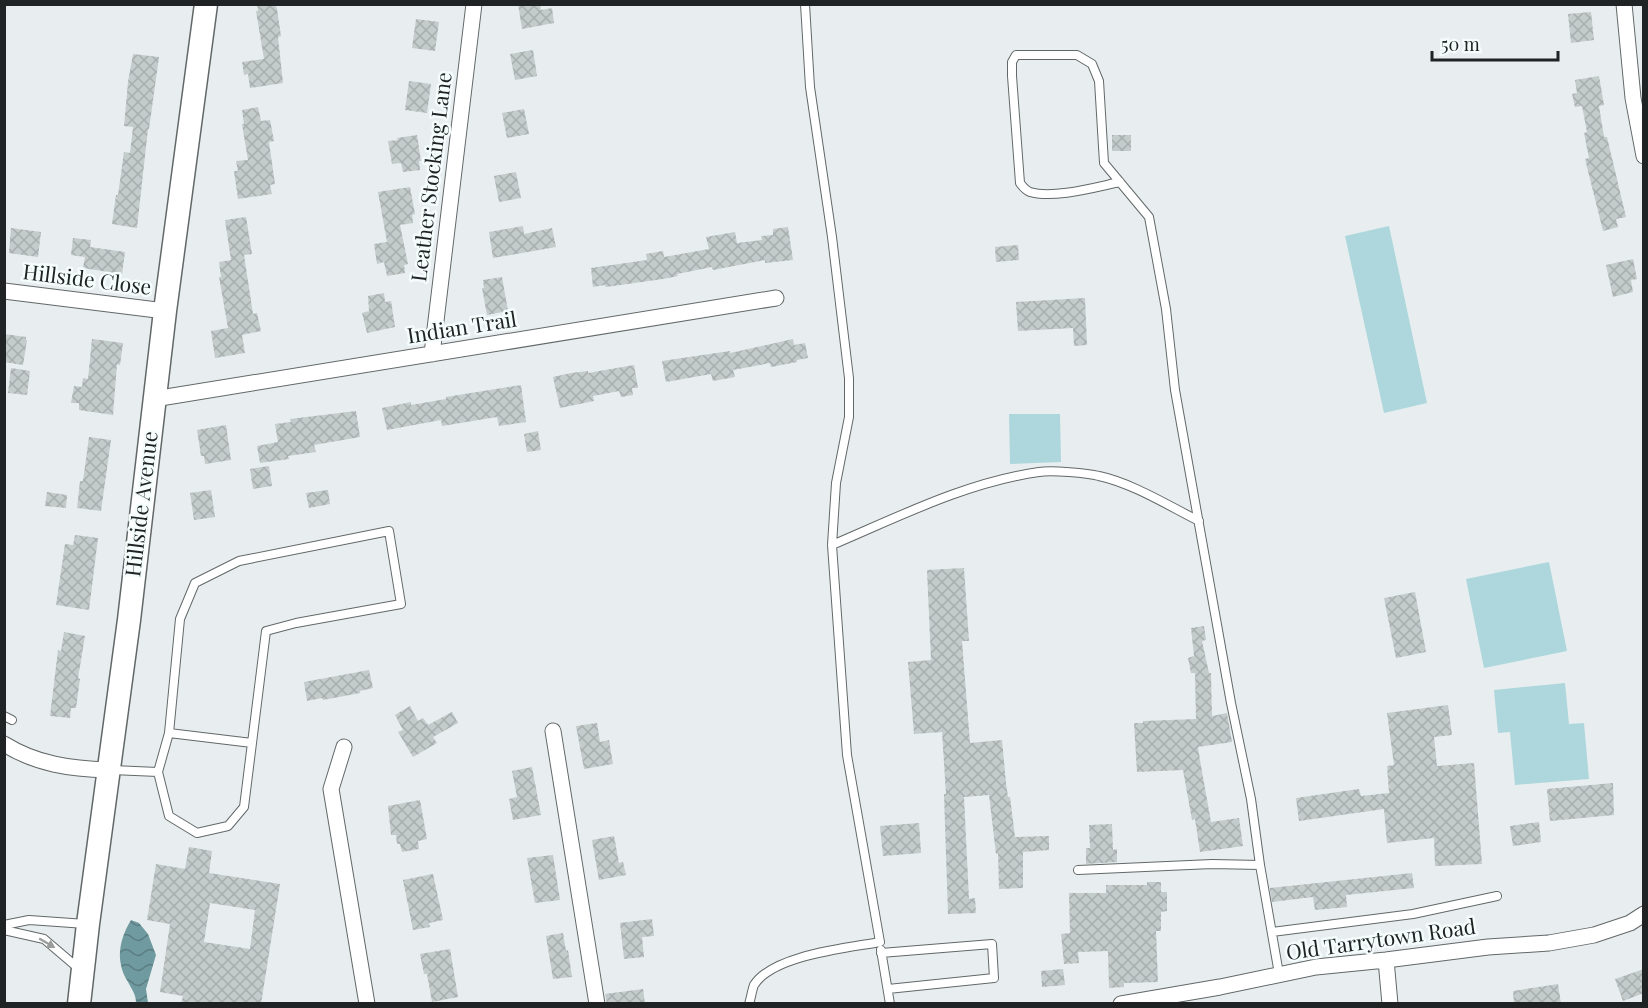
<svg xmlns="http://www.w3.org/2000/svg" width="1648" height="1008" font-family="'Playfair Display',serif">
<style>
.park{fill:#add7dc}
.water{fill:url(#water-waves)}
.building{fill:url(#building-cross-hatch);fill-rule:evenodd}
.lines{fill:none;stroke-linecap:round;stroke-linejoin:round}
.service-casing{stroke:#626868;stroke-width:10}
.minor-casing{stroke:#626868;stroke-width:17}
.secondary-casing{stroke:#626868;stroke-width:25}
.service{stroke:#fff;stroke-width:8}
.minor{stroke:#fff;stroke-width:15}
.secondary{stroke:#fff;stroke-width:22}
.oneway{fill:#9b9c9c}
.labels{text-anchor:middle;stroke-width:5;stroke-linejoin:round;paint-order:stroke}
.street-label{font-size:21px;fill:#202323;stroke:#f5fcfc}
</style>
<defs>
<pattern id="water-waves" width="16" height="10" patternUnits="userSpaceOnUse" patternTransform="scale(1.5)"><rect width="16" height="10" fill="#6f9a9f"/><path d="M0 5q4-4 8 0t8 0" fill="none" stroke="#5b7d81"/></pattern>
<pattern id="building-cross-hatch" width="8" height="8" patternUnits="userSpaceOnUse" patternTransform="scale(1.5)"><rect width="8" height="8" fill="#c4cbcb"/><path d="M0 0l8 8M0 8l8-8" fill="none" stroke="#a8aeae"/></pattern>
</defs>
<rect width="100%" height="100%" fill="#e8eeef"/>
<path class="park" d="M1389,226l38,177 -43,10 -39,-177z
M1009,414h51l1,48 -51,2z
M1549,562l18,89 -83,17 -18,-89z
M1565,683l4,41 15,-1 5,56 -74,6 -5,-53 -12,1 -4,-43z"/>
<path class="water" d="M131,920l8,3 9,11 8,21 -10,34 2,14h-12c0,-9 -4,-13 -8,-21 -13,-21 -9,-42 3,-62z"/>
<path class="building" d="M257,4h18l2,5 4,27 -3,1 5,46 -33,5 -2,-14 -4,1 -2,-13 22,-3 -8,-48h2z
M518,4h22l1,6 11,-2 2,15 -32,6z
M1591,12l3,28 -23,3 -3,-29z
M416,19l23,3 -4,29 -23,-3z
M533,50l4,26 -22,4 -5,-26z
M133,54l26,3 -10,72h-1l-11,99 -25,-4 4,-29h2l6,-43 6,1 3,-26 -9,-1 4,-44z
M1599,76l5,29 -5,1 5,31h3l19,80 -10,2 2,8 -15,4 -18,-72 4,-1 -5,-25 3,-1 -5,-26 -7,1 -3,-13 5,-1 -2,-13z
M409,81l22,3 -4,29 -22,-3z
M258,107l3,14 9,-1 4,21 -5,1 6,42 -5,1 2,9 -34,5 -4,-28h4l-2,-10 12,-1 -6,-36h2l-2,-14z
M524,109l5,25 -22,4 -5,-25z
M417,135l4,26h-2l1,9 -17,2 -2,-9 -9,1 -4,-23 10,-1 -1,-2z
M1112,135h19v16h-19z
M516,172l5,26 -22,4 -5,-26z
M410,187l5,27 -3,1 1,8 -13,2 8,39 -4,1 1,8 -18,3 -3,-14 -7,2 -3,-20 13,-2 -9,-50z
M246,217l6,37 -8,1 9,59 4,-1 4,18 -19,4 3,18 -30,5 -4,-27 17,-3 -9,-51h2l-2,-15 12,-2 -6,-40z
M523,226l1,8 28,-6 4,19 -63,11 -4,-26z
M788,227l5,33 -28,3v-3l-52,10 -1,-3 -35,7 1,2 -15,3 -57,8 -1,-2 -12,2 -2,-19 56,-8 -1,-6 17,-3 1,6 45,-8 -3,-12 29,-5 2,11 25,-3 -1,-4 12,-1v-6z
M11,228l30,4 -3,25 -29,-4z
M73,238l18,2 -1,7 35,5 -3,22 -39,-6 2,-11 -14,-2z
M1018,245l1,15 -23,2 -1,-15z
M1633,259l4,20 -6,1 2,12 -20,5 -7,-32z
M502,277l6,34 -21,4 -5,-27h2l-1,-8z
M384,293l1,9 6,-1 4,26 -28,6 -5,-20 7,-2 -1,-15z
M1085,298l2,47 -13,1 -1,-18 -55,3 -2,-29z
M4,334l22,3v3h1l-4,25 -19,-3z
M92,339l31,4 -3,22 -3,-1 -4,51 -34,-5v-7h-8l3,-17 8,1 1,-9 5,1z
M793,339l1,6 11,-2 3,15 -11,2v2l-26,5 -1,-4 -37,7 2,7 -22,4 -2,-7 -45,8 -4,-21 68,-10v2z
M634,365l4,23h-6l1,7 -12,2 -2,-6 -26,5 1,5 -34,7 -7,-31 18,-4 17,-2v2z
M11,368l19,3 -3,24 -19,-2z
M521,385l5,37 -27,4 -2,-9 -55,9 -1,-6 -54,10 -5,-22 29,-6v3l35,-6v-2z
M356,411l4,26 -46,8 2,7 -28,4 1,3 -29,4 -3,-17 21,-4 -3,-18 16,-2 -1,-3z
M226,425l5,35 -26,4 -1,-8h-3l-4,-26z
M538,431l3,19 -14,2 -3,-18z
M89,437l22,3 -10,71 -24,-3 3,-27h3z
M269,466l3,20 -19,3 -3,-20z
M211,490l4,27 -21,3 -4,-27z
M328,490l2,14 -21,4 -3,-15z
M47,492l20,3 -1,13 -21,-2z
M75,535l23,3 -9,72 -33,-5 9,-61 8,1z
M964,568l5,73h-7l8,102 32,-3 4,43 2,14h2l5,40 34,-1v14l-26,2v36l-24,1 -1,-36 -2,1 -7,-59 -25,2 5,102 6,-1 1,15 -28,1 -4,-120h2l-4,-62 -28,2 -6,-72 23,-2 -4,-90z
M1415,592l11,60 -30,6 -12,-60z
M1204,626l2,14 -4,1 7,32h2l1,43 15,-3 5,29 -34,5 3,19 10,56 28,-4 4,28 -43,6 -5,-33 -3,1 -9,-50 -46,2 -3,-49h9v-2l53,-2 -1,-46h-4l-3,-15 6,-2 -3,-28z
M64,632l21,4 -7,42 2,1 -4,29h-5l-1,10 -20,-2 8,-66 3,1z
M369,670l4,18 -13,3v2l-37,7 -1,-2 -15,3 -3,-19z
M1448,705l4,30 -18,2 3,29 37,-3 8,101 -47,2 -1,-28 -47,5 -3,-34 -85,12 -3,-23 63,-9 2,7 28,-3 -2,-27 7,-1 -7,-52z
M410,706l8,15 5,-3 5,7 24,-13 6,11 -25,14 4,6 -24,14 -15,-25 5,-2 -8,-15z
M597,723l3,19 9,-2 4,24 -29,5 -8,-43z
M532,767l9,48 -28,5 -4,-21 8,-2 -5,-26z
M1613,783l1,32 -64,6 -3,-32z
M420,800l7,39 -9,2 1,8 -17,3 -2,-8h-3l-1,-9h-5l-3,-29z
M1539,822l2,20 -28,4 -3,-20z
M919,823l2,30 -38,3 -3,-30z
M1112,824l1,26 4,-1v13l-31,2v-16h4l-1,-23z
M614,836l5,27 4,-1 3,13 -27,5 -7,-40z
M189,847l23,4 -3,22 71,11 -19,120h-80l2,-8 -23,-4 10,-68 -23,-4 9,-56 29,5zM210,903l45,7 -5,39 -46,-7z
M553,855l7,45 -25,3 -8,-45z
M1412,873l2,15 -68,7 1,12 -32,3 -2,-13 -41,5 -2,-12v-2z
M433,874l10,46 -14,3 1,4 -17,3 -10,-50z
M1147,882h14v10h6v19l-6,1v19h-5l2,51 -34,1v4l-15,1 -1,-37 -30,1 1,11 -15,1 -3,-30 9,-1 -1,-40h37v-8h41z
M652,919l2,17 -12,1 2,20 -20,2 -4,-36z
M563,933l3,18 2,-1 4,27 -19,2 -7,-43z
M450,949l8,48 -26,5 -5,-28h-3l-4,-20z
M1063,969l2,16 -23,2 -1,-16z
M1644,969v24l-21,8 -8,-22z
M1558,984l3,20h-47l-1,-13z
M643,989l2,15h-38l-2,-10z"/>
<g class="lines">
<defs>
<path id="service" d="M1120,182c-24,5 -67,17 -90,10 -5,-2 -7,-5 -10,-9l-8,-107v-14l4,-7h61l15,9 7,17 5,82 45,54 17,92 9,81 56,313 20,96 9,66
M389,531l12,73 -105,19 -30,8 -22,176 -16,19 -31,7 -28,-17 -11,-44 11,-39 11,-114 15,-36 44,-22z
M832,545c66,-28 135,-63 207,-73 13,-2 48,1 60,4 33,7 70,30 100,45
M4,716l8,4
M169,733l83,10
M112,770l46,2
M1078,870l134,-6 48,1 19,109
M4,925l25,-5 57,4
M4,930l40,9 34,29
M1272,932l141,-18 84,-18
M881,950l9,54
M881,953l111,-9 2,34 -106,11
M749,1004c2,-6 3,-14 5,-19 19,-30 93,-37 126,-43l-33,-187 -15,-210 4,-62 13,-66v-39l-17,-141 -22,-150 -5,-83"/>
<path id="minor" d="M1624,4l9,94 11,58
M4,291l161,20
M432,354l42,-350
M154,399l622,-101
M553,731l44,273
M4,744c32,20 67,25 104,26
M344,747l-13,42 36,215
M1386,960l4,44
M1121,1004l99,-17 96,-20 70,-7 102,-13 61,-4 45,-8 36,-12 14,-9"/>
<path id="secondary" d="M79,1004l9,-80 41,-304 36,-309 41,-307"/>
</defs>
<use href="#service" class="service-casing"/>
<use href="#minor" class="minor-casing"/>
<use href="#secondary" class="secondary-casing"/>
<use href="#service" class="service"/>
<use href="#minor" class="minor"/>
<use href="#secondary" class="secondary"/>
</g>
<defs><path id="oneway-solid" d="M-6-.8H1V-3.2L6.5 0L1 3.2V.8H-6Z" transform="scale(1.5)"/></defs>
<use class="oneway" href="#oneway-solid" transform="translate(47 943) rotate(30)"/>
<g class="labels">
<g class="street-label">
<text transform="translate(432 177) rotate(-83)" y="7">Leather Stocking Lane</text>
<text transform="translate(87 280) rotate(7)" y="7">Hillside Close</text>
<text transform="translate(462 328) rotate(-9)" y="7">Indian Trail</text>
<text transform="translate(142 504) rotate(-83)" y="7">Hillside Avenue</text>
<text transform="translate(1381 940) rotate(-8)" y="7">Old Tarrytown Road</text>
</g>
</g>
<rect width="1648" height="1008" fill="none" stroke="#202323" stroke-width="12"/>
<path d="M1432 51v9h126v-9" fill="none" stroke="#202323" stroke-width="3"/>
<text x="1441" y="51" font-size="18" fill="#202323" stroke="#f5fcfc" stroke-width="4.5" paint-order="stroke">50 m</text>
</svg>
